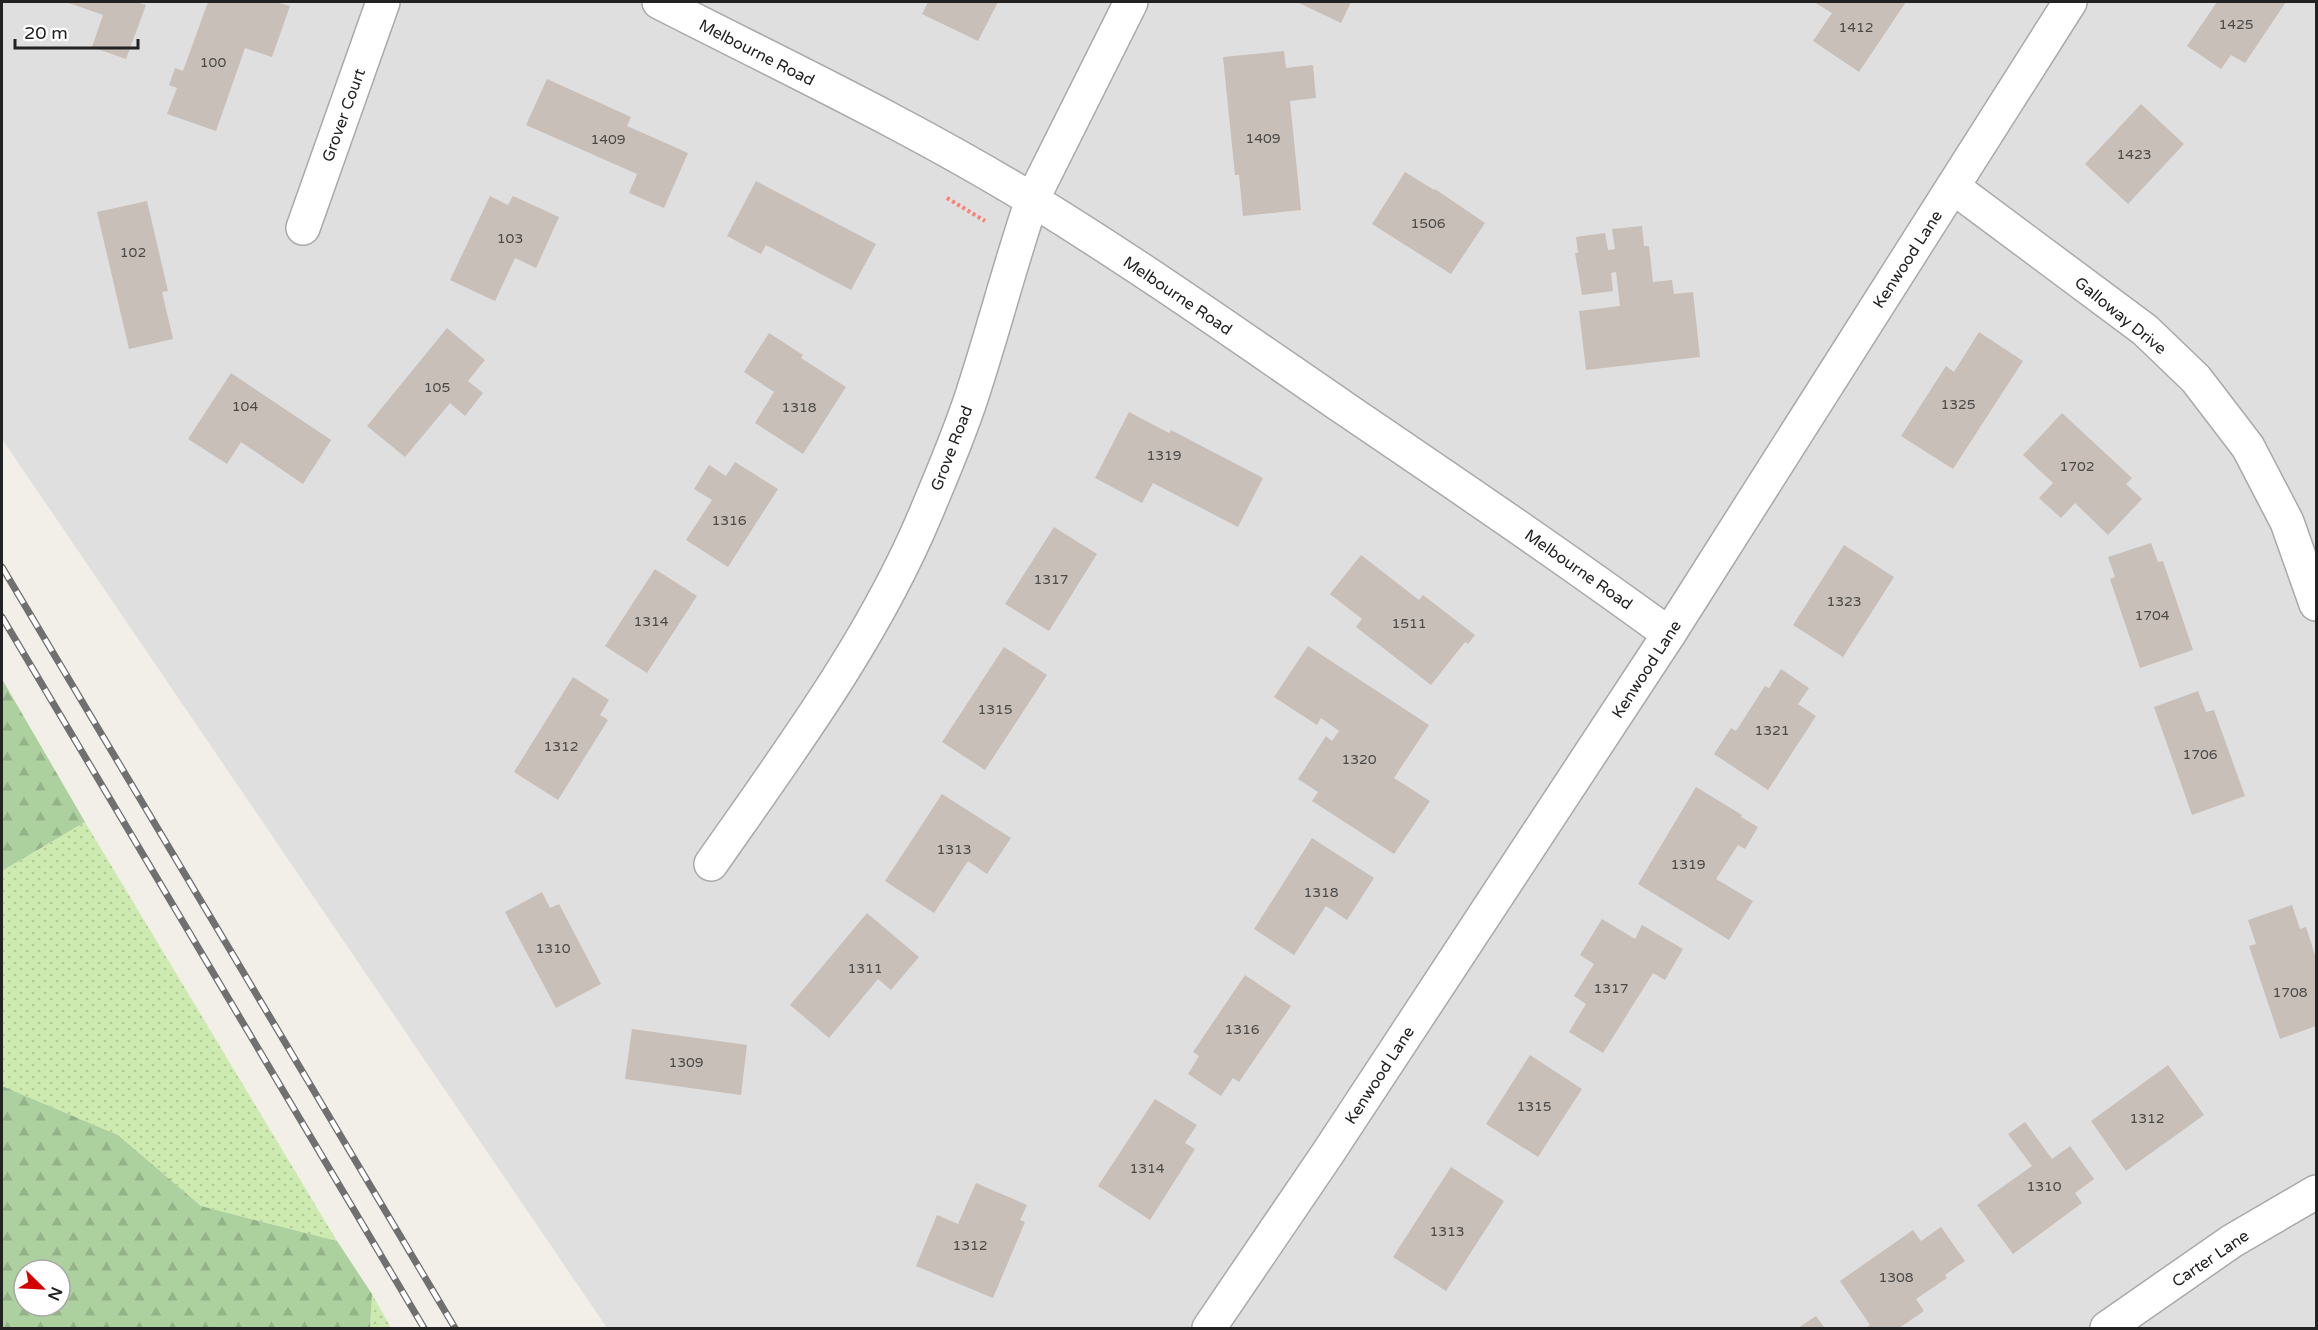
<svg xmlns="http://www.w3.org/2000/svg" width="2318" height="1330" font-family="'Varela Round',sans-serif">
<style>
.residential{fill:#e0dfdf}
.grass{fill:url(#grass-dots)}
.forest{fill:url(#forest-firs);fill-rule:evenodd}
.building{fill:#c7bfb8}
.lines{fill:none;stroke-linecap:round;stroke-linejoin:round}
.minor-casing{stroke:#a9a9a9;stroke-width:36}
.tertiary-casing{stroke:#a9a9a9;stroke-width:36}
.path{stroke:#fa8072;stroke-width:4;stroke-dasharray:3 3;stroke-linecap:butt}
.minor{stroke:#fff;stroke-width:33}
.tertiary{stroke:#fff;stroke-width:33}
.rail-casing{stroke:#707070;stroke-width:7}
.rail{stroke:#fff;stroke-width:4.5;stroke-dasharray:14;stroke-linecap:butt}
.labels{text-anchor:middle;stroke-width:4.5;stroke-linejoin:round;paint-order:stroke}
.number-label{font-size:14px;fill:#4b4948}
.street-label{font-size:16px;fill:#222;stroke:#fff}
</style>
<defs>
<pattern id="grass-dots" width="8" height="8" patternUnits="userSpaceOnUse" patternTransform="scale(1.5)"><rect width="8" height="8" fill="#cdebb0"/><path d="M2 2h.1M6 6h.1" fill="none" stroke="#b0c997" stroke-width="1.8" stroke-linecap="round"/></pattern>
<pattern id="forest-firs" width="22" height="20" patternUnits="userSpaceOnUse" patternTransform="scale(1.5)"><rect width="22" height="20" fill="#add19e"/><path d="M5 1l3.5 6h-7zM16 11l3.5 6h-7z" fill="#95b388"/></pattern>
</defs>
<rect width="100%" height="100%" fill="#f2efe9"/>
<path class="residential" d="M2,2h2314v1326h-1709l-605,-889z"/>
<path class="grass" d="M85,822l252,419 -136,-35 -83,-71 -116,-49v-215z
M372,1294l19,34h-21z"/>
<path class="forest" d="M2,679l83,143 -83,49z
M2,1086l116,49 83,71 136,35 35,53 -2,34h-368zM24,1270h36v36h-36z"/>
<path class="building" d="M66,2h70l10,3 -20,54 -34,-12 11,-32z
M208,2h68l14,4 -18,51 -27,-9 -29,83 -49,-17 10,-26 -8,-3 6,-17 8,3z
M928,2h70l-20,39 -56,-27z
M1297,2h54l-10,21z
M1814,2h92l-47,70 -46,-31 19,-28z
M2217,2h69l-41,61 -14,-8 -10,14 -34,-23z
M1284,51l2,17 27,-3 3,33 -26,3 11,109 -58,6 -4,-41h-4l-12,-118z
M547,79l84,38 -4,9 61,27 -24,55 -35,-15 8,-19 -111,-49z
M2141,104l43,40 -56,60 -43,-40z
M1405,172l29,18 1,-1 50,34 -34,51 -79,-50z
M756,181l120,63 -25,46 -85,-45 -5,9 -34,-18z
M490,196l18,9 5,-9 46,21 -23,51 -21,-10 -20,43 -45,-21z
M147,201l21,90 -6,1 11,47 -44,10 -32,-137z
M1642,226l2,20h5l4,36 19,-2 2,14 19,-2 7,65 -114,13 -7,-59 41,-5 -4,-34 -5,1 2,18 -31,4 -7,-42h3l-2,-16 29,-4 3,17 7,-1 -3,-20z
M447,328l38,32 -17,21 15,12 -18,23 -15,-13 -45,54 -38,-31z
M1979,332l44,29 -70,108 -52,-33 45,-70 8,6z
M769,333l34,22 -2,3 45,29 -43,67 -48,-31 19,-31 -30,-20z
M231,373l100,67 -28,44 -62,-42 -14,22 -39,-25z
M1129,412l40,21 2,-3 92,48 -25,49 -85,-44 -11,20 -47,-25z
M2062,413l70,65 -6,6 16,15 -34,36 -33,-32 -14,15 -22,-20 14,-15 -30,-28z
M735,462l43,27 -50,78 -42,-27 26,-40 -18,-11 15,-24 17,11z
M1054,527l43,27 -48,77 -44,-27z
M2151,543l7,19 5,-1 30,89 -53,18 -30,-89 5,-2 -7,-20z
M1844,545l50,32 -51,80 -50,-32z
M1361,555l58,45 4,-5 52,40 -7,9 -3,-2 -34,43 -75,-58 6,-8 -32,-25z
M655,569l42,27 -50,77 -42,-27z
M1308,646l121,79 -35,53 36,23 -36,53 -82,-53 6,-9 -20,-13 28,-43 6,5 7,-10 -18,-13 -4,7 -43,-28z
M1004,647l43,28 -62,95 -43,-28z
M1781,669l28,19 -11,16 18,12 -48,74 -54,-36 17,-26 5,3 29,-45 4,2z
M573,677l36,23 -9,15 8,5 -50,80 -44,-28z
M2198,691l8,21 8,-2 31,86 -53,19 -38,-108z
M1696,787l46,28 -1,2 17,10 -13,22 -7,-4 -22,34 37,22 -24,39 -91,-56z
M942,794l69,44 -24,36 -19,-13 -34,52 -49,-32z
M1312,838l62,40 -27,42 -21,-14 -32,49 -40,-26z
M542,892l8,16 9,-4 42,80 -45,24 -51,-96z
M2292,905l8,24 6,-2 10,31v68l-36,13 -31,-93 7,-2 -8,-24z
M867,913l52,44 -28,33 -13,-11 -49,59 -39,-33z
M1602,919l33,20 7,-14 41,24 -18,31 -12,-7 -50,80 -34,-21 17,-28 -12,-8 20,-32 -14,-9z
M1245,975l46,31 -52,76 -6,-4 -12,18 -33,-22 11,-18 -6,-4z
M632,1029l115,16 -6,50 -116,-16z
M1530,1055l52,34 -44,68 -52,-33z
M2168,1065l36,50 -78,56 -35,-50z
M1155,1099l42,26 -12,18 10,6 -45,71 -52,-34z
M2025,1122l27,37 18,-13 24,33 -19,14 7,10 -69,51 -36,-49 55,-39 -24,-32z
M1451,1167l53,34 -58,90 -53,-34z
M976,1183l51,22 -7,15 5,2 -32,76 -77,-32 21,-51 21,9z
M1941,1227l24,34 -20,14 2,3 -31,21 8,12 -25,17h-30l-2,-1 3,-2 -30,-44 73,-51 8,11z
M1816,1316l9,12h-27z"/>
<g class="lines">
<defs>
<path id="minor" d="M1953,187l192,143 51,49 52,68 39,75 29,82
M303,228l80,-226
M711,864c78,-112 162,-224 215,-351 17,-41 36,-84 49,-127 20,-62 36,-124 57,-186
M1209,1328l119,-175 341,-519
M2107,1328l125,-87 84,-49"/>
<path id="tertiary" d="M659,2c125,64 255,125 375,199 106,65 208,137 310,207 109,74 218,148 325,226l401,-632
M1032,200l99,-198"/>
</defs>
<use href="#minor" class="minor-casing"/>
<use href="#tertiary" class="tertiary-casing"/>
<path class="path" d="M947,198l38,23"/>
<use href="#minor" class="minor"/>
<use href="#tertiary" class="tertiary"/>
<defs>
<path id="rail" d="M2,567l453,761
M2,617l422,711"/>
</defs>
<use href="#rail" class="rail-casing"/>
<use href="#rail" class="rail"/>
</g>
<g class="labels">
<g class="number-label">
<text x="2236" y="29">1425</text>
<text x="1856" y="32">1412</text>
<text x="213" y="67">100</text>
<text x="1263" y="143">1409</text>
<text x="608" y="144">1409</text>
<text x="2134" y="159">1423</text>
<text x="1428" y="228">1506</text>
<text x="510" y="243">103</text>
<text x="133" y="257">102</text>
<text x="437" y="392">105</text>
<text x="1958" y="409">1325</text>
<text x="245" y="411">104</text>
<text x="799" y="412">1318</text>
<text x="1164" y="460">1319</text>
<text x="2077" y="471">1702</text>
<text x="729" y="525">1316</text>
<text x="1051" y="584">1317</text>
<text x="1844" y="606">1323</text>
<text x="2152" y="620">1704</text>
<text x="651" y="626">1314</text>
<text x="1409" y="628">1511</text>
<text x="995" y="714">1315</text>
<text x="1772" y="735">1321</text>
<text x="561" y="751">1312</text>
<text x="2200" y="759">1706</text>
<text x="1359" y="764">1320</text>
<text x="954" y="854">1313</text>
<text x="1688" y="869">1319</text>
<text x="1321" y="897">1318</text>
<text x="553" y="953">1310</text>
<text x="865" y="973">1311</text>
<text x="1611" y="993">1317</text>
<text x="2290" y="997">1708</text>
<text x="1242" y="1034">1316</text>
<text x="686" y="1067">1309</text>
<text x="1534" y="1111">1315</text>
<text x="2147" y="1123">1312</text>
<text x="1147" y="1173">1314</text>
<text x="2044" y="1191">1310</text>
<text x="1447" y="1236">1313</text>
<text x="970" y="1250">1312</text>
<text x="1896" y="1282">1308</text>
</g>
<g class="street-label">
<text transform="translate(757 52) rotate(27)" y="6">Melbourne Road</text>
<text transform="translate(343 115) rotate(-70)" y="6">Grover Court</text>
<text transform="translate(1907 259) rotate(-57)" y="6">Kenwood Lane</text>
<text transform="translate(1178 295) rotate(34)" y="6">Melbourne Road</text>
<text transform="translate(2121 315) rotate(39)" y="6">Galloway Drive</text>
<text transform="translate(951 448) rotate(-69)" y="6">Grove Road</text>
<text transform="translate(1579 569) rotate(35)" y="6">Melbourne Road</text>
<text transform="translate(1646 669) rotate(-57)" y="6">Kenwood Lane</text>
<text transform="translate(1379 1075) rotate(-57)" y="6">Kenwood Lane</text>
<text transform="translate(2210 1258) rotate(-34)" y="6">Carter Lane</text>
</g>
</g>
<rect width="2318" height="1330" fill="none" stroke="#222222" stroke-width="6"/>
<g transform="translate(42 1288) rotate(114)"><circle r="28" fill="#ffffff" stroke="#a7a7a7" stroke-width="1.5"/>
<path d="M0-4.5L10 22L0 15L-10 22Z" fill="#d40000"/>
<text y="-9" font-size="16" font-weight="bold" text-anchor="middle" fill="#222222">N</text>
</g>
<path d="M15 39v9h123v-9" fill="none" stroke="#222222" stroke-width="3"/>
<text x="24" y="39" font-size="18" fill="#222222" stroke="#ffffff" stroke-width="4.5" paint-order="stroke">20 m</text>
</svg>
